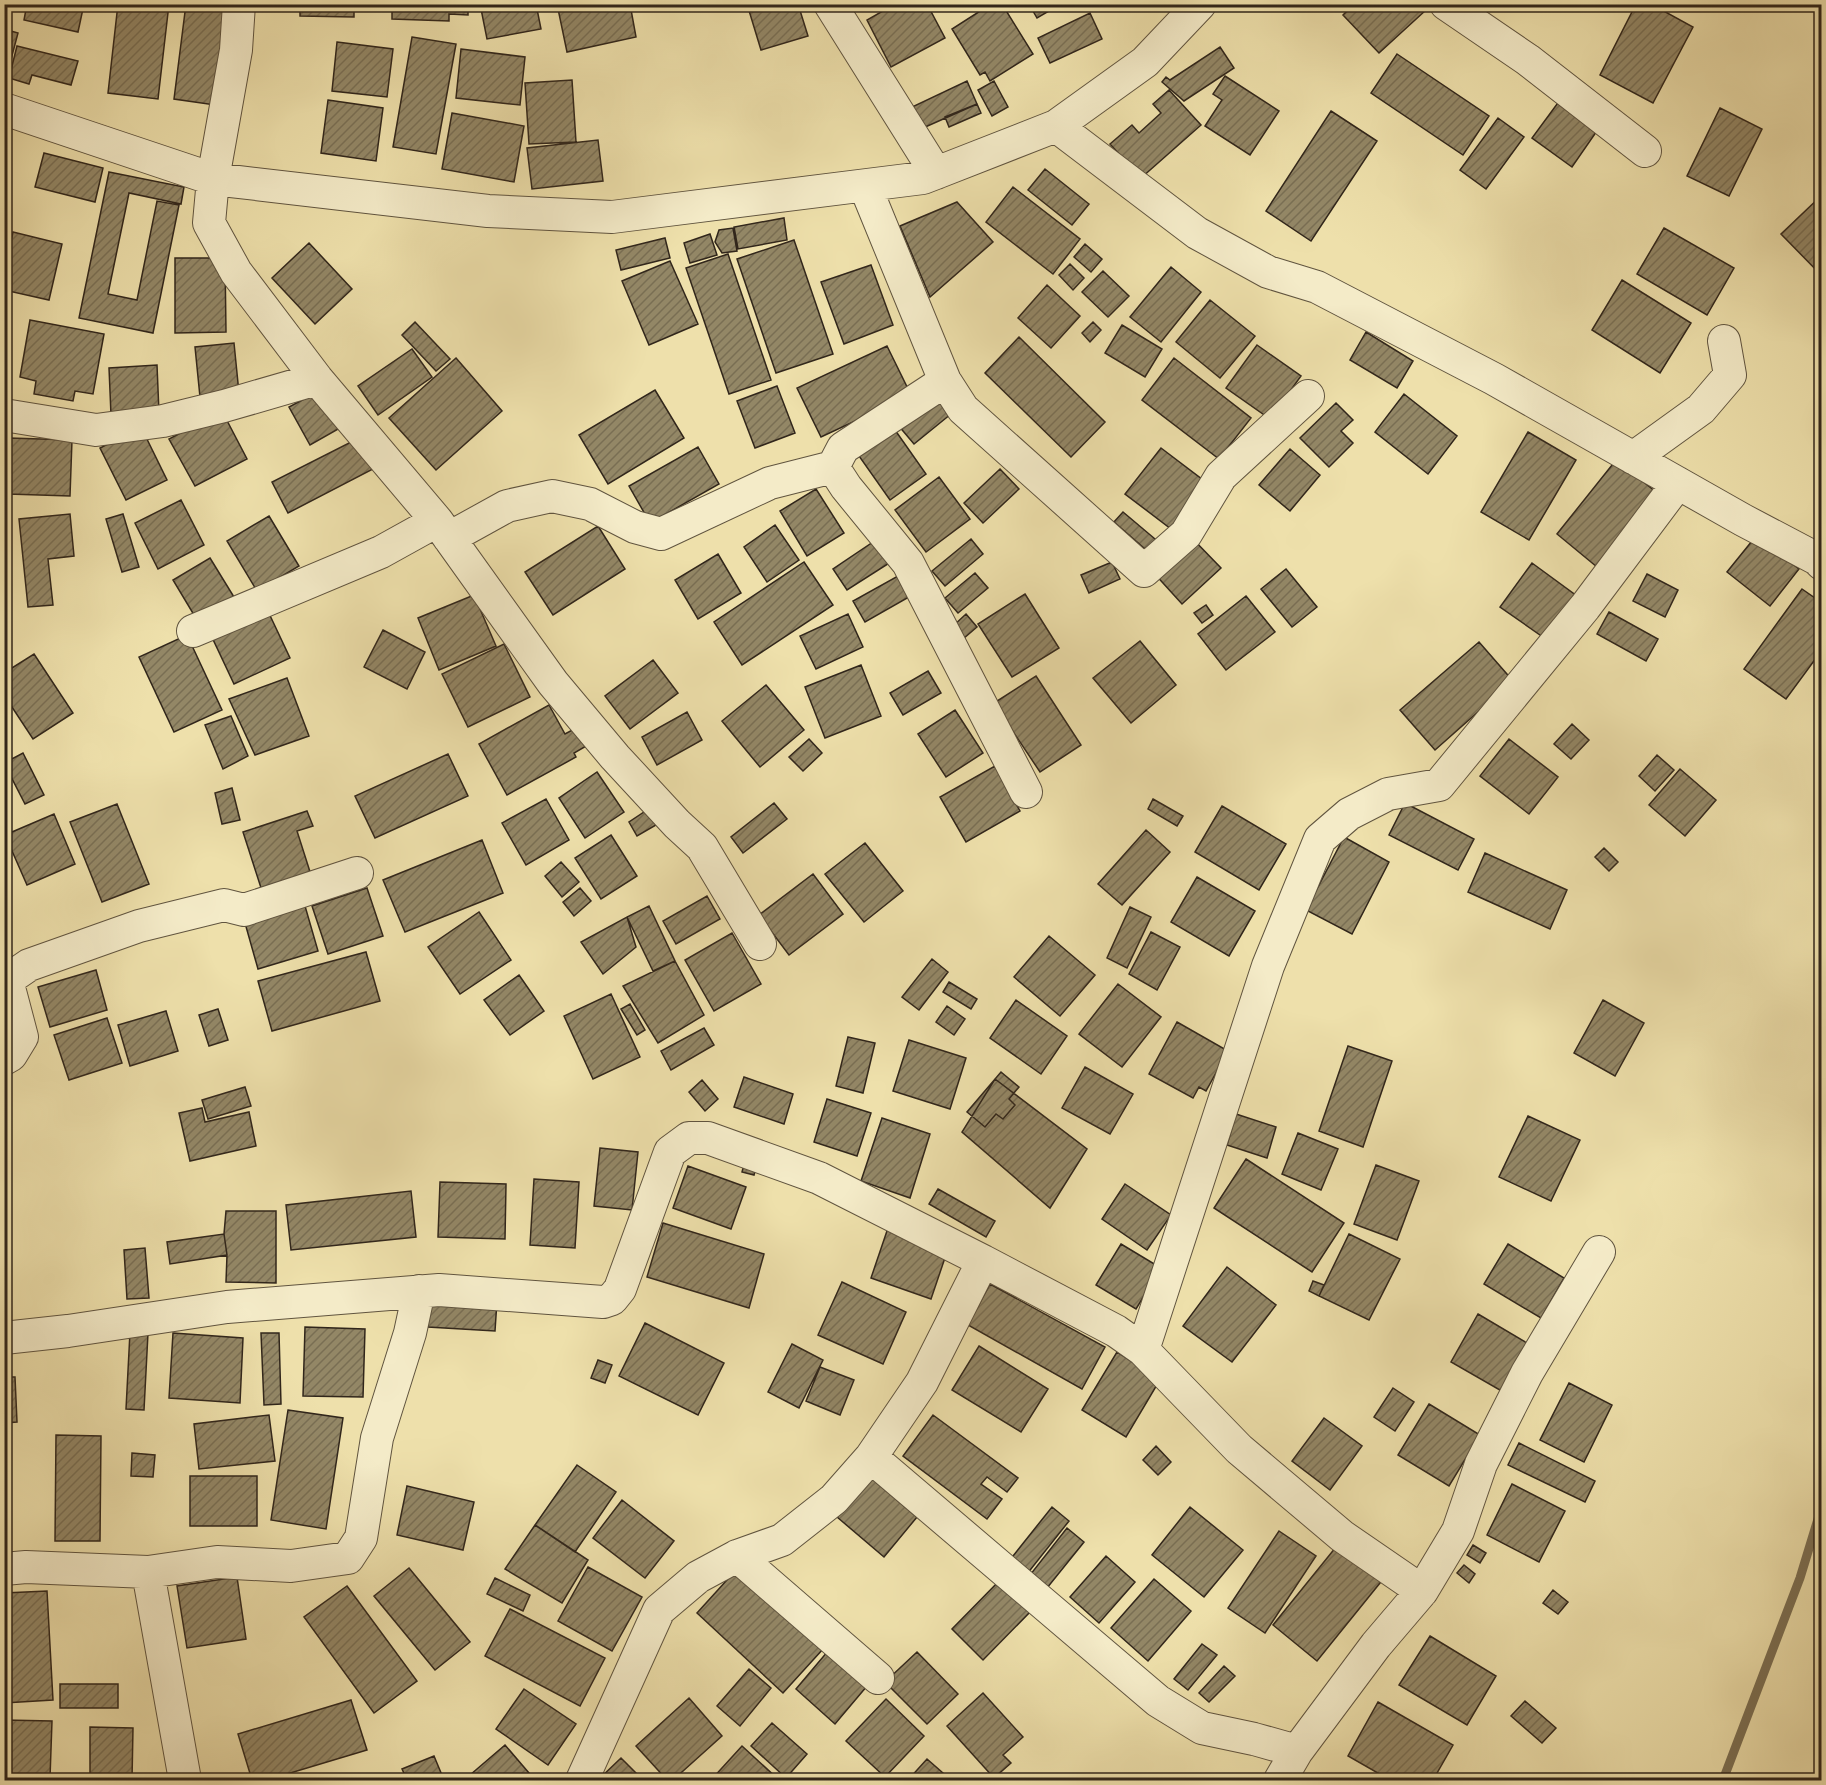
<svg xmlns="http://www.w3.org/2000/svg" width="1826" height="1785" font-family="'Old Standard TT',serif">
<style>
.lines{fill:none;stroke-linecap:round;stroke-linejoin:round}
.stream{stroke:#7c7054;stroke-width:9}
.building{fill:url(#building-hatch);stroke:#31261b;stroke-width:1.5}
.street-casing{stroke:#60543f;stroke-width:34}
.street{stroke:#f4ebc8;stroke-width:32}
</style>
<defs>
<pattern id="building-hatch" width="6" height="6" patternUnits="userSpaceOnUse" patternTransform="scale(1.5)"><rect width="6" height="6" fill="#938766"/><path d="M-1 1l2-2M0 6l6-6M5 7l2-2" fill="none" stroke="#796e53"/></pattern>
</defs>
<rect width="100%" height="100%" fill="#eee0ab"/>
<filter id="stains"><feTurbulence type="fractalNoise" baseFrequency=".00333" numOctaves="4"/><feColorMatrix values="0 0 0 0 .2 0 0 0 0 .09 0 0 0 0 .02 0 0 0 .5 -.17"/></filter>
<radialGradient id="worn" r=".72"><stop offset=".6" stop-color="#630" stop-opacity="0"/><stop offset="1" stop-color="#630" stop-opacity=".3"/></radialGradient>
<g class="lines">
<path class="stream" d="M1723,1780l77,-202 22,-72"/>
</g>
<path class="building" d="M27,4h57l-6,28 -54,-12z
M118,4h51l-11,95 -50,-6z
M186,4h43l-14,101 -41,-6z
M300,4h54v13l-54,-1z
M392,4h76v11l-19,-1v7l-57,-2z
M480,4h56l5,25 -54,10z
M557,4h73l6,33 -69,15z
M747,4h51l10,32 -47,14z
M895,4h32l18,34 -54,29 -24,-47z
M991,4h11l31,50 -43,27 -5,-9 -5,3 -28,-46z
M1029,4h32l-24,14z
M1354,4h67l5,6 -47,43 -36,-38z
M1636,4h15l42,23 -40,76 -53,-28z
M1090,13l12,26 -52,24 -12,-25z
M4,29l14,4 -9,34 -5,-1z
M412,37l44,7 -20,110 -43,-7z
M337,42l56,7 -6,48 -55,-6z
M17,46l61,15 -7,24 -39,-10 -3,9 -20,-6z
M1220,47l14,21 -50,33 -22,-19 4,-5 4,3z
M461,49l64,8 -5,48 -64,-7z
M1397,54l92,62 -26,39 -92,-62z
M1225,76l54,35 -29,44 -45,-29 17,-26 -9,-6z
M572,80l4,62 -47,2 -4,-61z
M967,81l10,23 -54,24 -11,-21z
M994,81l14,26 -16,9 -14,-26z
M1169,90l32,35 -60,53 -31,-34 22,-19 7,8 22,-20 -8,-9z
M328,100l55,8 -7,53 -55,-8z
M1560,100l39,28 -27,39 -40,-29z
M977,104l4,9 -32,14 -4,-10z
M1720,108l42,21 -33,67 -42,-20z
M1331,111l46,30 -66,100 -45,-30z
M452,113l72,13 -10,56 -72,-13z
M1498,118l26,19 -38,52 -26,-19z
M598,140l5,41 -71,8 -5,-41z
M44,153l59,15 -8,34 -60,-15z
M1045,169l44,35 -17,21 -44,-35z
M109,172l75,15 -3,17 -52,-11 -21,101 29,6 20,-99 22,4 -26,128 -74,-15z
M1013,187l67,52 -27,35 -67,-52z
M1822,195v81l-41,-42z
M957,202l36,40 -63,55 -30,-71z
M784,218l3,22 -49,9 -4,-22z
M733,228l4,23 -15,2 -7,-11 4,-12z
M1664,228l70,40 -27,47 -70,-41z
M13,232l49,12 -13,56 -45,-10v-19z
M710,234l7,21 -27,8 -6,-20z
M665,238l5,20 -49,12 -5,-20z
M794,240l39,114 -57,19 -39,-114z
M309,243l43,46 -37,35 -43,-46z
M1085,244l17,15 -11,13 -17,-15z
M728,254l43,126 -42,14 -43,-126z
M175,258h50l1,74 -51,1z
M670,261l28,63 -49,21 -27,-64z
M1070,264l14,14 -11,12 -14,-15z
M871,265l22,60 -49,19 -23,-62z
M1171,267l30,25 -40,50 -31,-25z
M1103,271l26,25 -21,21 -26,-25z
M1622,280l69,43 -31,50 -68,-43z
M1047,285l33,31 -29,32 -33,-30z
M1210,300l45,36 -35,42 -44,-36z
M4,302l7,1 -7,29z
M30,320l74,14 -11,60 -18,-3 -2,10 -39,-7 2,-13 -16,-4z
M415,322l35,37 -14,12 -34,-36z
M1093,322l8,8 -11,12 -8,-9z
M1122,325l40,24 -17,28 -40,-24z
M1366,332l47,29 -16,27 -47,-28z
M1019,337l86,85 -34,35 -86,-84z
M234,343l5,50 -39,4 -5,-50z
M1257,345l44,31 -31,43 -44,-31z
M887,346l24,49 -90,42 -24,-49z
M412,349l20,28 -54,38 -20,-29z
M456,358l46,53 -66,59 -47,-52z
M1174,358l77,60 -32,41 -77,-59z
M157,365l2,48 -48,2 -2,-47z
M777,386l18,47 -40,15 -18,-47z
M655,390l29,48 -76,46 -29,-49z
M319,391l21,37 -30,17 -21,-38z
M1404,394l53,42 -29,38 -53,-42z
M936,395l15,19 -37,30 -16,-19z
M1336,403l17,17 -12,11 12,12 -24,24 -29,-29z
M222,411l25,48 -52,27 -26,-47z
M141,427l26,53 -41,20 -26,-52z
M895,430l31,44 -36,26 -31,-44z
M1528,432l48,28 -47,80 -48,-28z
M9,438l63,2 -2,56 -62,-2z
M357,439l16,30 -85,44 -16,-31z
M698,447l21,37 -69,39 -21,-37z
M1161,448l46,35 -36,46 -46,-35z
M1290,449l30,26 -30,36 -31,-26z
M1616,460l40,32 -59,75 -40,-33z
M1000,469l19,20 -36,34 -19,-20z
M939,477l31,42 -44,33 -31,-42z
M816,489l28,44 -37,23 -27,-45z
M181,500l23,45 -46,24 -23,-46z
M4,506h3l4,57h-7z
M1123,512l38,32 -9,11 -38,-33z
M70,514l4,42 -26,3 5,46 -25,2 -9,-88z
M123,514l16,53 -17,5 -16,-53z
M269,516l30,50 -42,25 -30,-50z
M775,525l24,35 -32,22 -23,-35z
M598,526l27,43 -72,46 -28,-43z
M1756,536l43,33 -29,37 -43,-34z
M1191,537l30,31 -39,36 -29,-32z
M879,538l15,22 -47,30 -14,-21z
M971,539l12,15 -38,32 -13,-15z
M718,554l23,39 -43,26 -23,-39z
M210,558l24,39 -37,23 -24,-40z
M804,562l29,43 -91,60 -28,-43z
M1112,562l8,17 -31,14 -8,-18z
M1532,563l49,36 -31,43 -50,-35z
M1286,569l31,38 -25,20 -31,-38z
M975,573l13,15 -30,25 -13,-15z
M1647,574l31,16 -13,27 -32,-16z
M898,576l11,21 -44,25 -12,-21z
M1802,589l20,14v47l-36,49 -42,-30z
M1025,594l34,54 -47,29 -34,-53z
M474,595l22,51 -57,24 -21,-52z
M1246,596l29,36 -49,38 -28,-36z
M1206,605l7,10 -11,8 -8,-10z
M266,607l24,51 -56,26 -24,-51z
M1609,612l49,27 -12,22 -49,-27z
M848,614l15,33 -47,22 -16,-33z
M966,614l11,13 -14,12 -11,-12z
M383,630l42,22 -18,37 -43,-22z
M187,635l35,75 -48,22 -35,-75z
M1140,641l36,44 -45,38 -38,-45z
M1479,642l34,39 -78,69 -35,-40z
M504,644l26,53 -62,30 -26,-53z
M34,654l39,59 -40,26 -29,-44v-22z
M653,660l25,33 -48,36 -25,-33z
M861,665l20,51 -56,22 -20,-51z
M928,671l13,22 -38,22 -13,-22z
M1036,676l45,69 -41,27 -46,-69z
M287,678l22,58 -54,19 -26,-56z
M766,685l38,45 -44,37 -38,-46z
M549,705l16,29 13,-7 10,18 -14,8 2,4 -69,38 -28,-51z
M955,710l28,43 -37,24 -28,-43z
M687,712l15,28 -45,25 -15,-28z
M231,716l17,40 -25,13 -18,-44z
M1572,724l17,16 -18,19 -17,-15z
M809,739l13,14 -19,18 -14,-14z
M1509,739l49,38 -29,37 -49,-38z
M23,753l21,42 -19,9 -21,-41z
M448,754l20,42 -93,42 -20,-42z
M1657,755l17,15 -19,21 -16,-15z
M995,766l25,45 -54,31 -26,-45z
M1680,769l36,31 -31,36 -36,-31z
M597,772l27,40 -39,26 -26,-40z
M232,788l8,32 -18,4 -7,-31z
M546,799l23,41 -43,25 -24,-42z
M1153,799l30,17 -6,10 -29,-17z
M774,803l13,16 -44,34 -12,-16z
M1405,803l69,36 -16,31 -69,-35z
M117,804l32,80 -47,18 -32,-80z
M1222,806l64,38 -27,46 -64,-38z
M647,810l9,15 -19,11 -8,-14z
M307,811l6,15 -16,5 15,47 -49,16 -20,-62z
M54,814l21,50 -48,21 -22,-50z
M1146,830l24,22 -48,53 -24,-21z
M611,835l26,41 -36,23 -26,-41z
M1344,837l45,25 -37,72 -46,-24z
M482,840l21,53 -98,39 -22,-52z
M865,843l38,48 -39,31 -39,-48z
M1604,848l14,14 -9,9 -14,-14z
M1485,853l82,37 -17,39 -82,-37z
M561,862l18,20 -17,15 -17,-21z
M813,874l30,40 -54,41 -30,-40z
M1197,877l58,34 -26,45 -58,-34z
M367,888l16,48 -55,18 -16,-48z
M580,888l11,13 -17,15 -11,-14z
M707,896l13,23 -44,25 -13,-23z
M305,906l13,45 -60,18 -13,-46z
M649,906l26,55 -22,10 -26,-54z
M1130,907l21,10 -24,51 -20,-10z
M479,912l32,48 -51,34 -32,-47z
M627,917l9,30 -33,27 -22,-32z
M1151,932l29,15 -23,43 -28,-16z
M732,933l29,51 -47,27 -29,-51z
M1049,936l46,39 -35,41 -46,-39z
M366,952l14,49 -108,30 -14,-50z
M932,959l16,13 -29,38 -17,-13z
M675,961l29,54 -46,28 -35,-57z
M96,970l11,40 -57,17 -12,-40z
M519,975l25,36 -34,24 -26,-35z
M949,982l28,17 -6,10 -28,-17z
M1118,984l43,33 -39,50 -43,-33z
M611,994l29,63 -47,22 -29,-63z
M1016,1000l51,36 -26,38 -51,-36z
M1603,1000l41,23 -29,53 -41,-23z
M630,1004l15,26 -8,5 -16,-26z
M947,1006l18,13 -11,16 -18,-13z
M218,1009l10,31 -19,6 -10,-31z
M166,1011l12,40 -48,15 -12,-41z
M107,1018l15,45 -53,17 -15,-45z
M1177,1022l51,29 -22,40 -7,-4 -6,11 -44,-24z
M704,1028l10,17 -43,25 -10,-19z
M848,1037l27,6 -12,50 -27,-7z
M909,1040l57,18 -16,51 -57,-18z
M1348,1046l44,15 -29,86 -44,-16z
M1085,1067l48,27 -23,40 -48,-26z
M1001,1072l18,15 -10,12 6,6 -12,14 -7,-5 -11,13 -18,-15z
M744,1077l49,17 -9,30 -50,-17z
M995,1079l92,70 -37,59 -88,-76z
M702,1080l16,19 -13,12 -16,-19z
M245,1087l6,19 -43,13 -6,-19z
M827,1099l44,14 -14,43 -43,-14z
M202,1108l3,14 44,-10 7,34 -66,15 -11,-48z
M1236,1114l40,13 -9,31 -40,-13z
M1528,1116l52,24 -29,61 -52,-24z
M882,1118l48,16 -20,64 -49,-17z
M1298,1133l40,16 -17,41 -39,-16z
M600,1148l38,4 -6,58 -38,-4z
M746,1157l12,3 -4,15 -12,-3z
M1246,1159l98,64 -32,49 -98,-64z
M1376,1165l43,16 -22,59 -43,-16z
M688,1166l58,21 -15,42 -58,-21z
M534,1179l45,3 -4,66 -45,-3z
M440,1182l66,2 -1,55 -67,-2z
M1125,1184l46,31 -24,35 -45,-31z
M938,1189l57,32 -9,16 -57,-33z
M411,1191l5,46 -125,13 -5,-45z
M226,1211h50v72l-50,-1 1,-27 -3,-21z
M663,1223l101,31 -15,54 -102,-31z
M889,1225l60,21 -18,53 -60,-21z
M224,1234l3,21 -57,9 -3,-22z
M1349,1234l51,25 -31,61 -50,-24z
M1121,1244l40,24 -25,41 -40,-24z
M1508,1244l56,34 -23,40 -57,-34z
M145,1248l4,50 -22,1 -3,-49z
M1227,1267l49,38 -44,57 -49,-36z
M1313,1281l11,4 -5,11 -10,-5z
M842,1282l64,30 -23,52 -65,-29z
M990,1284l115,63 -23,42 -114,-64z
M430,1297l67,4 -2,30 -67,-4z
M1478,1314l54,32 -27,47 -54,-31z
M645,1323l79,40 -26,52 -79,-39z
M305,1327l60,2 -2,68 -60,-1z
M130,1332l18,1 -4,77 -18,-1z
M173,1333l70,5 -3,65 -71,-5z
M261,1333h18l2,71 -17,1z
M792,1344l31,16 -24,48 -31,-16z
M979,1346l69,43 -27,43 -69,-42z
M1117,1352l44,26 -35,59 -44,-27z
M598,1360l14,5 -7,18 -14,-5z
M820,1367l34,13 -14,35 -34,-14z
M4,1377h11l2,45 -13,1z
M1569,1383l43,22 -28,57 -44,-22z
M1393,1388l21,14 -19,29 -21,-14z
M1429,1404l51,31 -31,51 -51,-31z
M288,1410l55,8 -17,111 -55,-9z
M269,1415l6,46 -76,8 -5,-45z
M933,1415l85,63 -11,14 -20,-15 -6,7 21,15 -15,20 -84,-63z
M1324,1418l38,28 -32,44 -38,-29z
M56,1435l45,1 -1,105h-45z
M1519,1443l76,38 -10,21 -77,-37z
M1156,1446l15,16 -13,13 -15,-15z
M132,1453l23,2 -2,22 -22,-1z
M577,1465l39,27 -41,60 -40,-27z
M190,1476h67v50h-67z
M870,1477l47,40 -33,40 -47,-40z
M1512,1484l53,27 -26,51 -52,-27z
M407,1486l67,16 -11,48 -66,-15z
M622,1500l52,41 -29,37 -52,-40z
M1052,1507l17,14 -42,53 -18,-13z
M1190,1507l53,43 -39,47 -52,-42z
M535,1525l53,35 -26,43 -57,-34z
M1067,1528l17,14 -37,46 -17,-13z
M1279,1531l37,25 -51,77 -37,-25z
M1340,1542l44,36 -67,83 -44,-36z
M1473,1545l13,8 -6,10 -13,-8z
M1106,1556l29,26 -36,41 -29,-26z
M1464,1565l11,9 -6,9 -12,-10z
M588,1567l54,30 -30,54 -54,-30z
M409,1568l61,74 -35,28 -61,-74z
M736,1570l87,79 -40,44 -86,-80z
M237,1577l9,62 -59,9 -10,-62z
M495,1578l35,17 -7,16 -36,-17z
M1154,1579l37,32 -43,50 -37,-33z
M1000,1580l31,31 -48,49 -31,-31z
M347,1586l70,95 -43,32 -70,-96z
M1553,1590l15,12 -10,12 -15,-11z
M47,1591l6,109 -49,3v-110z
M510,1609l95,49 -25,48 -95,-50z
M1430,1636l66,40 -29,49 -68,-40z
M1202,1644l15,11 -29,35 -14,-11z
M828,1651l39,35 -32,38 -39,-35z
M917,1652l41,42 -31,30 -42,-42z
M1224,1666l11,10 -26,26 -10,-9z
M749,1669l22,19 -31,38 -23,-20z
M60,1684h58v24h-58z
M524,1689l52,35 -28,41 -52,-36z
M983,1693l40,44 -20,18 8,8 -17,15 -47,-52z
M689,1698l33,38 -49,44h-6l-31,-34z
M886,1699l38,37 -39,41 -39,-36z
M351,1700l16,50 -100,30h-15l-14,-46z
M1525,1701l31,27 -14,15 -31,-27z
M1378,1702l75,43 -20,35h-43l-42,-24z
M4,1720l48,1 -2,57 -46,-1z
M772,1723l35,31 -21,24 -35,-32z
M90,1727l43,1 -1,52h-42z
M505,1745l30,35h-60l-5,-5z
M742,1746l37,34h-68z
M434,1756l10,24h-37l-5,-11z
M621,1758l22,22h-45z
M927,1759l24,21h-43z"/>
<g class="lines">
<defs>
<path id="street" d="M239,4l-3,46 -23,129 -4,44 27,49 81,107 120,142 116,162 62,74 62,67 25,23 58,97
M830,4l106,169
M1446,4l82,56 117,91
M4,109l209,70 275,32 124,6 311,-39 13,-5 120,-47 89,-64 55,-58
M1056,126l141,107 71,39 49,15 177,92 249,141 74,39 5,5
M865,186l80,195 18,28 181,162 42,-37 35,-58 87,-80
M945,381l-102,67 -10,19 13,20 62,76 118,229
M4,415l92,15 67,-9 61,-15 93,-27
M1633,458l68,-49 29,-34 -6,-34
M449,538l58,-32 45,-10 38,8 45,23 26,7 109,-51 63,-16
M193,631l188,-79 56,-31
M4,1059l7,-4 11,-18 -15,-57 22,-15 110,-39 85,-21 20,5 113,-37
M4,1338l64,-7 159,-24 212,-17 164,12 9,-3 8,-10 50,-137 19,-14h19l111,40 164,83
M1143,1350l125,-384 52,-127 29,-25 39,-20 51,-9 146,-178 93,-124
M871,1457l287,244 44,27 52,11 43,12
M737,1556l141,122
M4,1569l22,-2 122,5 69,-10 74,4 57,-8 13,-20 16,-100 33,-105 9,-42
M148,1572l37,208
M582,1780l77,-170 39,-33 39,-21 45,-16 52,-41 37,-42 51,-75 61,-121 133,70 27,19 96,99 103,87 80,55
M1280,1780l17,-29 79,-106 46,-54 36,-60 23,-67 46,-91 72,-121"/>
</defs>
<use href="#street" class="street-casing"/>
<use href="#street" class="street"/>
</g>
<rect width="1826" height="1785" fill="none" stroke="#eee0ab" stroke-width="24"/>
<rect x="6" y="6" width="1814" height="1773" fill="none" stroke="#31261b" stroke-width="3"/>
<rect x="12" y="12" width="1802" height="1761" fill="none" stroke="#31261b" stroke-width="1.5"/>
<rect width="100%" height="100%" filter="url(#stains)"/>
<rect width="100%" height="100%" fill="url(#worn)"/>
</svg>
